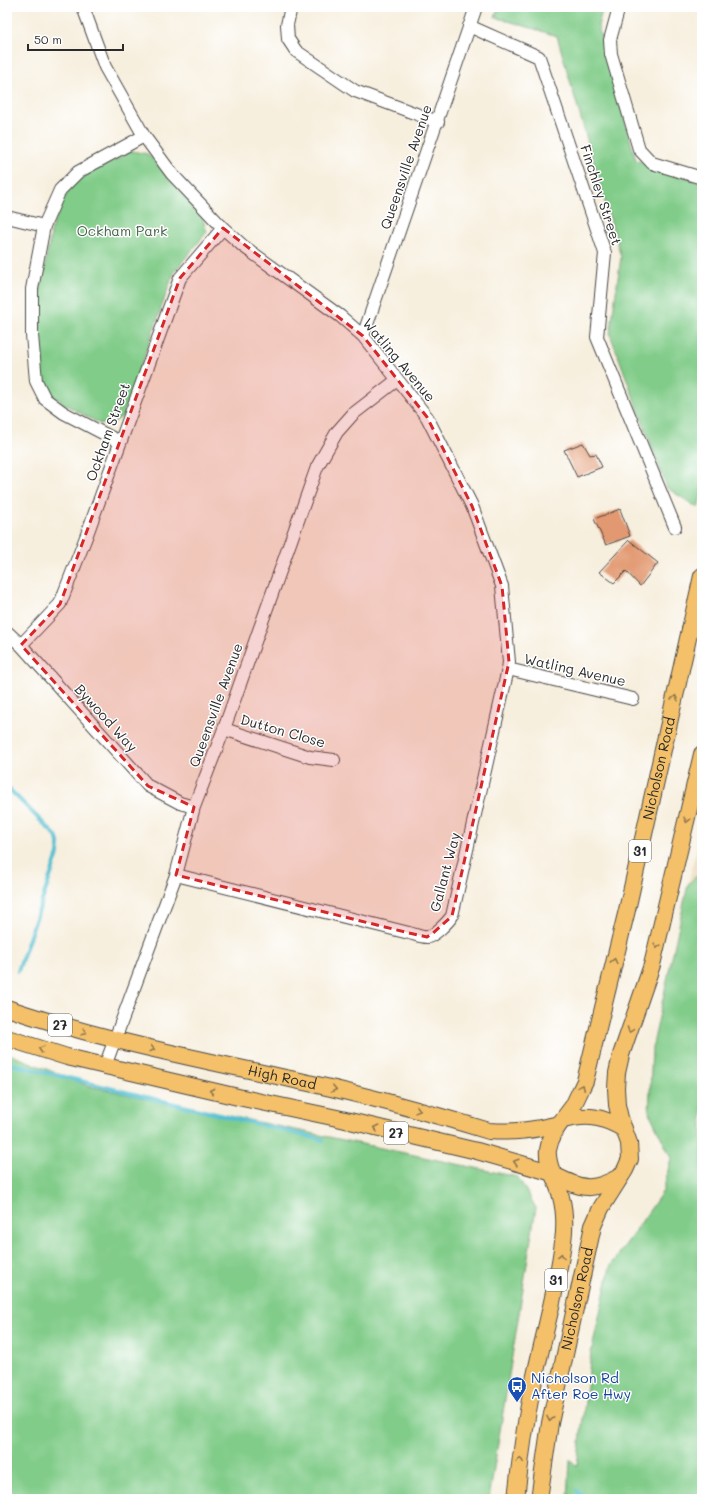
<svg xmlns="http://www.w3.org/2000/svg" width="709" height="1506" font-family="Mali,sans-serif">
<style>
.built{fill:#ebd8ba}
.green{fill:#81cc89;stroke:#567c5a}
.lines{fill:none;stroke-linecap:round;stroke-linejoin:round}
.stream{stroke:#55c0d1;stroke-width:4}
.building{fill:#e2986f}
.minor-casing{stroke:#4a4846;stroke-width:14}
.major-casing{stroke:#4a4846;stroke-width:18}
.minor{stroke:#fff;stroke-width:12}
.major{stroke:#f4c16b;stroke-width:16}
.oneway{stroke:#90764b}
.marked{fill:#d62828;fill-opacity:0.2;stroke:#d62828;stroke-width:3;stroke-dasharray:8 5;stroke-linejoin:round}
.labels{text-anchor:middle;stroke-width:3;stroke-linejoin:round;paint-order:stroke}
.shield{fill:#fff;stroke:#6b6b6b;stroke-width:1}
.shield-label{font-size:13px;font-weight:bold;fill:#2b2b2b}
.street-label{font-size:14px;fill:#2b2b2b;stroke:#fff}
.park-label{font-size:14px;fill:#49634c;stroke:#fff}
.transit-label{font-size:14px;fill:#164399;stroke:#fff;text-anchor:start}
</style>
<rect width="100%" height="100%" fill="#fff"/>
<filter id="ink" filterUnits="userSpaceOnUse"><feTurbulence type="fractalNoise" baseFrequency=".025" numOctaves="2"/><feDisplacementMap in="SourceGraphic" scale="8" xChannelSelector="R" yChannelSelector="G"/><feConvolveMatrix kernelMatrix="1 2 1 2 8 2 1 2 1" color-interpolation-filters="sRGB"/></filter>
<filter id="wash" filterUnits="userSpaceOnUse"><feTurbulence type="fractalNoise" baseFrequency=".012" numOctaves="4" result="noise"/><feDisplacementMap in="SourceGraphic" scale="16" xChannelSelector="R" yChannelSelector="G"/><feGaussianBlur stdDeviation="0.9" result="paint"/><feColorMatrix in="noise" values="0 0 0 0 0 0 0 0 0 0 0 0 0 0 0 0 0 1.4 0 .05"/><feComposite in="paint" operator="in"/></filter>
<g filter="url(#wash)">
<rect width="100%" height="100%" fill="#f7efde"/>
<path class="built" d="M702,826v45l-14,13z"/>
<path class="green" d="M499,7h104l-5,19 38,134 66,23v309l-4,16 -31,-20 -57,-154 11,-77 -64,-221 -62,-19z
M132,151l16,3 54,62 5,16 -33,40 -51,144 -12,8h-11l-34,-19 -16,-12 -9,-16 -2,-42 1,-43 12,-64 13,-34 15,-16z
M702,871v628h-134l2,-40 7,7 14,-113 19,-86 53,-76 8,-33 -22,-46 3,-63 36,-165z
M7,1053l81,33 430,91 18,31 -47,291h-482z"/>
<g class="lines">
<path class="stream" d="M7,787l49,49 3,9 -1,9 -40,117
M7,1063l316,77
M577,1491l7,8"/>
</g>
<g id="blocks">
<path class="building" d="M583,443l7,12 6,-1 6,13 -25,10 -13,-27z
M620,509l10,27 -24,9 -12,-26z
M629,540l29,23 -18,23 -14,-15 -12,12 -15,-11z"/>
</g>
</g>
<g filter="url(#ink)">
<use href="#blocks" fill-opacity="0" stroke="#4a4846" stroke-width="1"/>
<g class="lines">
<defs>
<path id="minor" d="M83,7l22,60 39,69 28,38 51,54 20,18 97,70 23,20 64,81 45,89 30,80 7,76 -1,7 125,30
M291,7l-4,18 1,14 8,12 59,40 83,31
M619,7l-9,33 1,14 28,95 13,14 50,15
M469,26l70,31 66,196 -8,84 78,190
M7,217l37,9
M363,336l113,-329
M120,442l-56,-29 -19,-14 -9,-18 -4,-46v-46l12,-63 16,-36 18,-18 66,-36
M7,632l14,13 127,141 32,17 14,4
M21,645l39,-41 26,-67 94,-259 43,-50
M224,729l86,28 24,3
M176,875l233,58c5,1 14,5 19,4 7,-2 20,-15 24,-21l56,-247
M105,1066l71,-191 18,-68 30,-78 93,-262 20,-35 16,-18 44,-34"/>
<g id="major">
<path id="s1" d="M7,1008c100,34 203,53 306,76 59,13 117,29 176,47 25,2 45,-1 70,-7"/>
<path d="M7,1038l60,19 171,40 99,21 140,33 76,22"/>
<path d="M563,1120c25,-6 38,-4 61,9"/>
<path d="M554,1175c29,15 39,17 67,1"/>
<path id="s2" d="M516,1499c4,-38 9,-76 17,-114 10,-48 24,-95 30,-143 2,-15 2,-30 -2,-45 -3,-15 -15,-31 -13,-47 3,-18 15,-30 25,-44 4,-8 8,-17 12,-25l42,-171 75,-334"/>
<path id="s3" d="M539,1499l11,-76 43,-197 8,-18 24,-38 5,-11 -1,-16 -9,-25 -3,-13 -1,-17 1,-15 4,-18 31,-90 50,-211"/>
</g>
</defs>
<use href="#minor" class="minor-casing"/>
<use href="#major" class="major-casing"/>
<use href="#minor" class="minor"/>
<use href="#major" class="major"/>
</g>
<defs><path id="oneway-chevron" d="M-2-3.5L2.5 0L-2 3.5" fill="none" stroke-width="1.6" stroke-linecap="round" stroke-linejoin="round"/></defs>
<g class="oneway">
<use href="#oneway-chevron" transform="translate(675 698) rotate(-77)"/>
<use href="#oneway-chevron" transform="translate(687 820) rotate(103)"/>
<use href="#oneway-chevron" transform="translate(657 946) rotate(105)"/>
<use href="#oneway-chevron" transform="translate(614 961) rotate(-76)"/>
<use href="#oneway-chevron" transform="translate(630 1030) rotate(110)"/>
<use href="#oneway-chevron" transform="translate(84 1032) rotate(15)"/>
<use href="#oneway-chevron" transform="translate(41 1049) rotate(-162)"/>
<use href="#oneway-chevron" transform="translate(152 1049) rotate(14)"/>
<use href="#oneway-chevron" transform="translate(582 1087) rotate(-65)"/>
<use href="#oneway-chevron" transform="translate(334 1089) rotate(13)"/>
<use href="#oneway-chevron" transform="translate(212 1091) rotate(-167)"/>
<use href="#oneway-chevron" transform="translate(418 1110) rotate(15)"/>
<use href="#oneway-chevron" transform="translate(376 1128) rotate(-166)"/>
<use href="#oneway-chevron" transform="translate(516 1162) rotate(-164)"/>
<use href="#oneway-chevron" transform="translate(561 1256) rotate(-80)"/>
<use href="#oneway-chevron" transform="translate(550 1419) rotate(101)"/>
<use href="#oneway-chevron" transform="translate(520 1460) rotate(-83)"/>
</g>
</g>
<path class="marked" d="M223,228l140,108 64,81 45,89 30,80 7,76 -57,254 -19,17 -6,4 -18,-4 -233,-58 18,-68 -46,-21 -127,-141 39,-41 120,-326z"/>
<defs>
<symbol id="bus-pin" viewBox="-11 -11 22 30"><path d="M0 17L-7.5 6A9.5 9.5 0 1 1 7.5 6Z" fill="#1a4fb4" stroke="#fff"/><path d="M-5-6H5V4H4V6H2V4H-2V6H-4V4H-5ZM-3.5-4V0h7V-4ZM-3.5 1.2v1.5H-2V1.2ZM2 1.2v1.5H3.5V1.2Z" fill="#fff"/></symbol>
</defs>
<g fill-rule="evenodd">
<use href="#bus-pin" x="506" y="1375" width="22" height="30"/>
</g>
<g class="labels">
<g class="shield">
<rect x="629" y="840" width="22" height="22" rx="3"/>
<rect x="48" y="1014" width="24" height="22" rx="3"/>
<rect x="384" y="1122" width="24" height="22" rx="3"/>
<rect x="545" y="1269" width="22" height="22" rx="3"/>
</g>
<g class="shield-label">
<text x="640" y="856">31</text>
<text x="60" y="1030">27</text>
<text x="396" y="1138">27</text>
<text x="556" y="1285">31</text>
</g>
<g class="street-label">
<text transform="translate(406 167) rotate(-71)" y="5">Queensville Avenue</text>
<text transform="translate(601 195) rotate(72)" y="5">Finchley Street</text>
<text transform="translate(399 360) rotate(50)" y="5">Watling Avenue</text>
<text transform="translate(108 432) rotate(-70)" y="5">Ockham Street</text>
<text transform="translate(575 670) rotate(13)" y="5">Watling Avenue</text>
<text transform="translate(216 705) rotate(-70)" y="5">Queensville Avenue</text>
<text transform="translate(106 718) rotate(48)" y="5">Bywood Way</text>
<text transform="translate(283 731) rotate(16)" y="5">Dutton Close</text>
<text dy="5" stroke="none"><textPath href="#s2" startOffset="756">Nicholson Road</textPath></text>
<text transform="translate(445 872) rotate(-75)" y="5">Gallant Way</text>
<text dy="5" stroke="none"><textPath href="#s1" startOffset="284">High Road</textPath></text>
<text dy="5" stroke="none"><textPath href="#s3" startOffset="204">Nicholson Road</textPath></text>
</g>
<g class="park-label">
<text x="122" y="236">Ockham Park</text>
</g>
<g class="transit-label">
<text x="531" y="1383">Nicholson Rd<tspan x="531" dy="16">After Roe Hwy</tspan></text>
</g>
</g>
<rect width="709" height="1506" fill="none" stroke="#fff" stroke-width="24"/>
<path d="M28 44v6h95v-6" fill="none" stroke="#2b2b2b" stroke-width="2"/>
<text x="34" y="44" font-size="12" fill="#2b2b2b" stroke="#ffffff" stroke-width="3" paint-order="stroke">50 m</text>
</svg>
